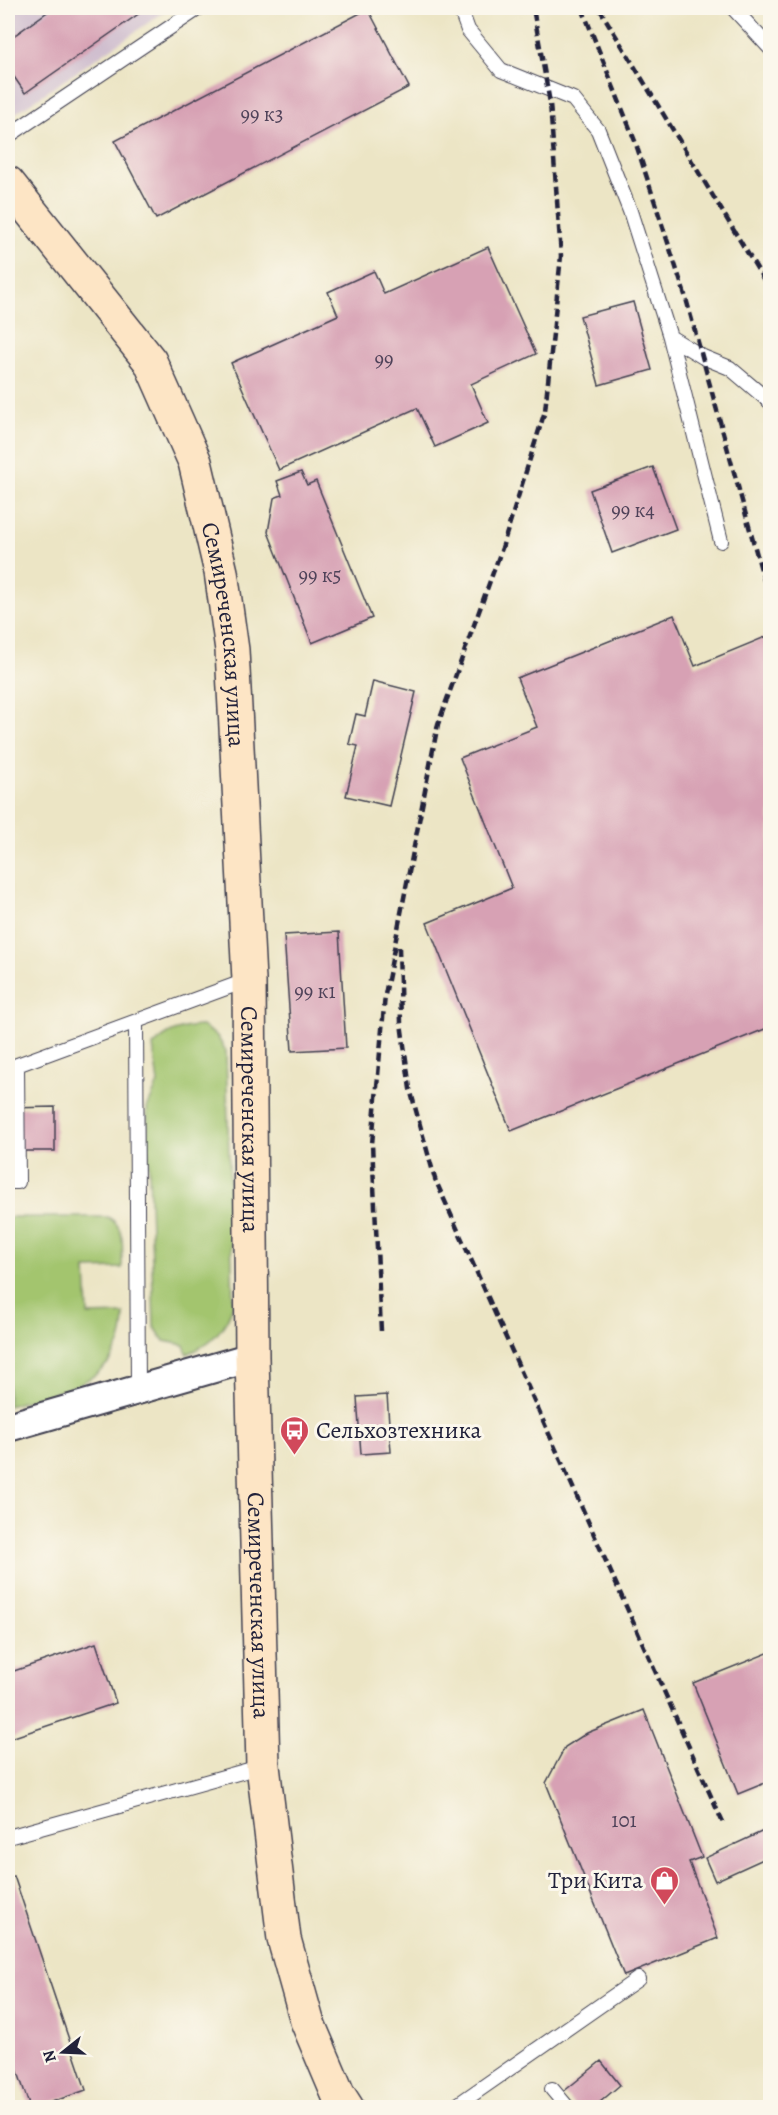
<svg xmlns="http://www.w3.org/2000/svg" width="778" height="2115" font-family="Alegreya,serif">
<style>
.industrial{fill:#cfbdce}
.green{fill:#a3c56e;stroke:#627454;stroke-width:1.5}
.building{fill:#d7a1b4}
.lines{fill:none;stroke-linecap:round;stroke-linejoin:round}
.service-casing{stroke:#403f50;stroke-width:16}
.minor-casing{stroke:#403f50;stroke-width:32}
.secondary-casing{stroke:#403f50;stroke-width:36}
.service{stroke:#fff;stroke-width:14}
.minor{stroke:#fff;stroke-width:28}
.secondary{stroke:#fde5c5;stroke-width:33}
.rail{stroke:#22223b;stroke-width:4.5;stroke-dasharray:9 4.5;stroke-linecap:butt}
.labels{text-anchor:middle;stroke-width:6;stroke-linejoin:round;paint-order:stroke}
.number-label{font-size:21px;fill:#4f4259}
.street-label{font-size:24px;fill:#22223b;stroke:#fbf7ec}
.poi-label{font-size:24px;fill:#22223b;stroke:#fbf7ec;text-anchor:start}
</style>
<rect width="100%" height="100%" fill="#fbf7ec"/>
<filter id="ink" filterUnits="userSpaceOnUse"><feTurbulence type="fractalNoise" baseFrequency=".0167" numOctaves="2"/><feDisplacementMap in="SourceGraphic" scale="12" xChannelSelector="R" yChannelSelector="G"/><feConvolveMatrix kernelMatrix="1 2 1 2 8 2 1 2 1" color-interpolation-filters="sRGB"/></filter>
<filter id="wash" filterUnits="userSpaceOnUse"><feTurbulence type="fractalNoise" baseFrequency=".008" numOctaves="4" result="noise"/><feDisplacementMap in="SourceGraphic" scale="24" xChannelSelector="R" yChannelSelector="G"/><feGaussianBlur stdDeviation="1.35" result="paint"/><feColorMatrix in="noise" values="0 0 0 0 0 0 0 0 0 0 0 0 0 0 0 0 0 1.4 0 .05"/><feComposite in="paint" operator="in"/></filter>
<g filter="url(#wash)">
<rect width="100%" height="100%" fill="#ece5c5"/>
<path class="industrial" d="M8,8h162l-157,107 -5,-7z"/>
<path class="green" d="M202,1026l15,10 9,15 7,253c-6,24 -23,41 -46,50l-3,-9 -20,-4 -10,-15 -7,-218 11,-25 -5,-37c15,-15 28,-19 49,-20z
M8,1217h100c19,11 14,31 14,51l-36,1 2,46 36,-1c0,70 -62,76 -116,92z"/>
<g id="blocks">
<path class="building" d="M53,8h94l-122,85 -17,-25v-28z
M368,9l41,78 -253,132 -41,-78z
M488,247l48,107 -65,30 17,39 -53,24 -18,-39 -138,62 -48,-107 107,-48 -10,-23 46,-21 10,23z
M633,302l19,68 -53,15 -19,-69z
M653,467l23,62 -64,24 -22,-63z
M301,472l6,13 9,-4 56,137 -60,25 -44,-111 6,-34 8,-3 -5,-14z
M674,615l21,51 75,-31v392l-259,104 -84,-208 85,-35 -52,-130 77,-31 -20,-49z
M373,681l43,11 -27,114 -43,-10 12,-50 -9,-2 7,-30 9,2z
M339,932l7,116 -54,3 -8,-116z
M55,1107v44h-47v-43z
M387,1395l4,57 -30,2 -4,-57z
M96,1643l20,60 -108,36v-66z
M770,1652v129l-32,13 -45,-111z
M644,1710l58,147 -13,5 29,76 -94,38 -78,-193 19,-36 22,-14z
M770,1828v28l-55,25 -10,-23z
M14,1876l72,214 -51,18h-5l-20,-60 -2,1v-171z
M601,2061l19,24 -27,23h-17l-13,-16z"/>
</g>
</g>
<g filter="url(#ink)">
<use href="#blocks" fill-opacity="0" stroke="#403f50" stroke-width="1.5"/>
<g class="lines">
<defs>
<path id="service" d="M460,8l8,22 33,40 72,29 25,31 32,81 40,126 33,20 27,11 40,34
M733,8l37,40
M8,136l191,-128
M670,337l51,204
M136,1023l2,365
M8,1182h10l-1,-117 231,-85
M8,1837l255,-71
M552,2089l16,19
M453,2108l185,-129"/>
<path id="minor" d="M8,1427l244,-70"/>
<g id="secondary">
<path id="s1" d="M8,183l142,178 45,101 26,110 11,78 17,330 3,377 11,409 21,173 23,82 31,73 9,14"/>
</g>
</defs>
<use href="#service" class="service-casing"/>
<use href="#minor" class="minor-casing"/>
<use href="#secondary" class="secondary-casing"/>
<use href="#service" class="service"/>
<use href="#minor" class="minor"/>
<use href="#secondary" class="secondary"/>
<path class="rail" d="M582,8l53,133 50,154 80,289
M599,8l171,282
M399,947l2,76 9,66 25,90 288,644
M381,1331l-9,-187 13,-149 53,-271 64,-176 43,-137 16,-155 -11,-153 -17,-95"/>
</g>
</g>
<defs>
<symbol id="bus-pin" viewBox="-11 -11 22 30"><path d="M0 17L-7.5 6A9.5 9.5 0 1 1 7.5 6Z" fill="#d1495b" stroke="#fbf7ec"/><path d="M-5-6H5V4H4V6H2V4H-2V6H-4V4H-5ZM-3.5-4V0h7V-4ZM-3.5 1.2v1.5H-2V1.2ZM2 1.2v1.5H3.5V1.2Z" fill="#fff"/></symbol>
<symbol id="shop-pin" viewBox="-11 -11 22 30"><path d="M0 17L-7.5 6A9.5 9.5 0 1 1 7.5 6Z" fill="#d1495b" stroke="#fbf7ec"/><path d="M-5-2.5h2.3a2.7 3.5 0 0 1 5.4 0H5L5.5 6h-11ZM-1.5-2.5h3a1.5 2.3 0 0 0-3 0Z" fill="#fff"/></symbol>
</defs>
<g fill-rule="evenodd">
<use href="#bus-pin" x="278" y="1414" width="33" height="45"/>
<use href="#shop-pin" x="648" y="1864" width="33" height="45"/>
</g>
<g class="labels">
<g class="number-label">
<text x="262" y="121">99 к3</text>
<text x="384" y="366">99</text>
<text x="633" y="517">99 к4</text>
<text x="320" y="582">99 к5</text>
<text x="315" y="998">99 к1</text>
<text x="624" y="1827">101</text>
</g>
<g class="street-label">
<text dy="8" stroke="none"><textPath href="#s1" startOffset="514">Семиреченская улица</textPath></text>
<text dy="8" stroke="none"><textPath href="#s1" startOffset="1000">Семиреченская улица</textPath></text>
<text dy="8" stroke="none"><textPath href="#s1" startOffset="1486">Семиреченская улица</textPath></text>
</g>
<g class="poi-label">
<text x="316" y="1438">Сельхозтехника</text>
<text x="643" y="1888" text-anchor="end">Три Кита</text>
</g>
</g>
<rect width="778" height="2115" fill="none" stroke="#fbf7ec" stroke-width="30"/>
<g transform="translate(63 2052) rotate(252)" stroke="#fbf7ec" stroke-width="4.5" paint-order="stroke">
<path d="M0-4.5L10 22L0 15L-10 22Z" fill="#22223b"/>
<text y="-9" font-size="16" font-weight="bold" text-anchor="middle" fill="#22223b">N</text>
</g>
</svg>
